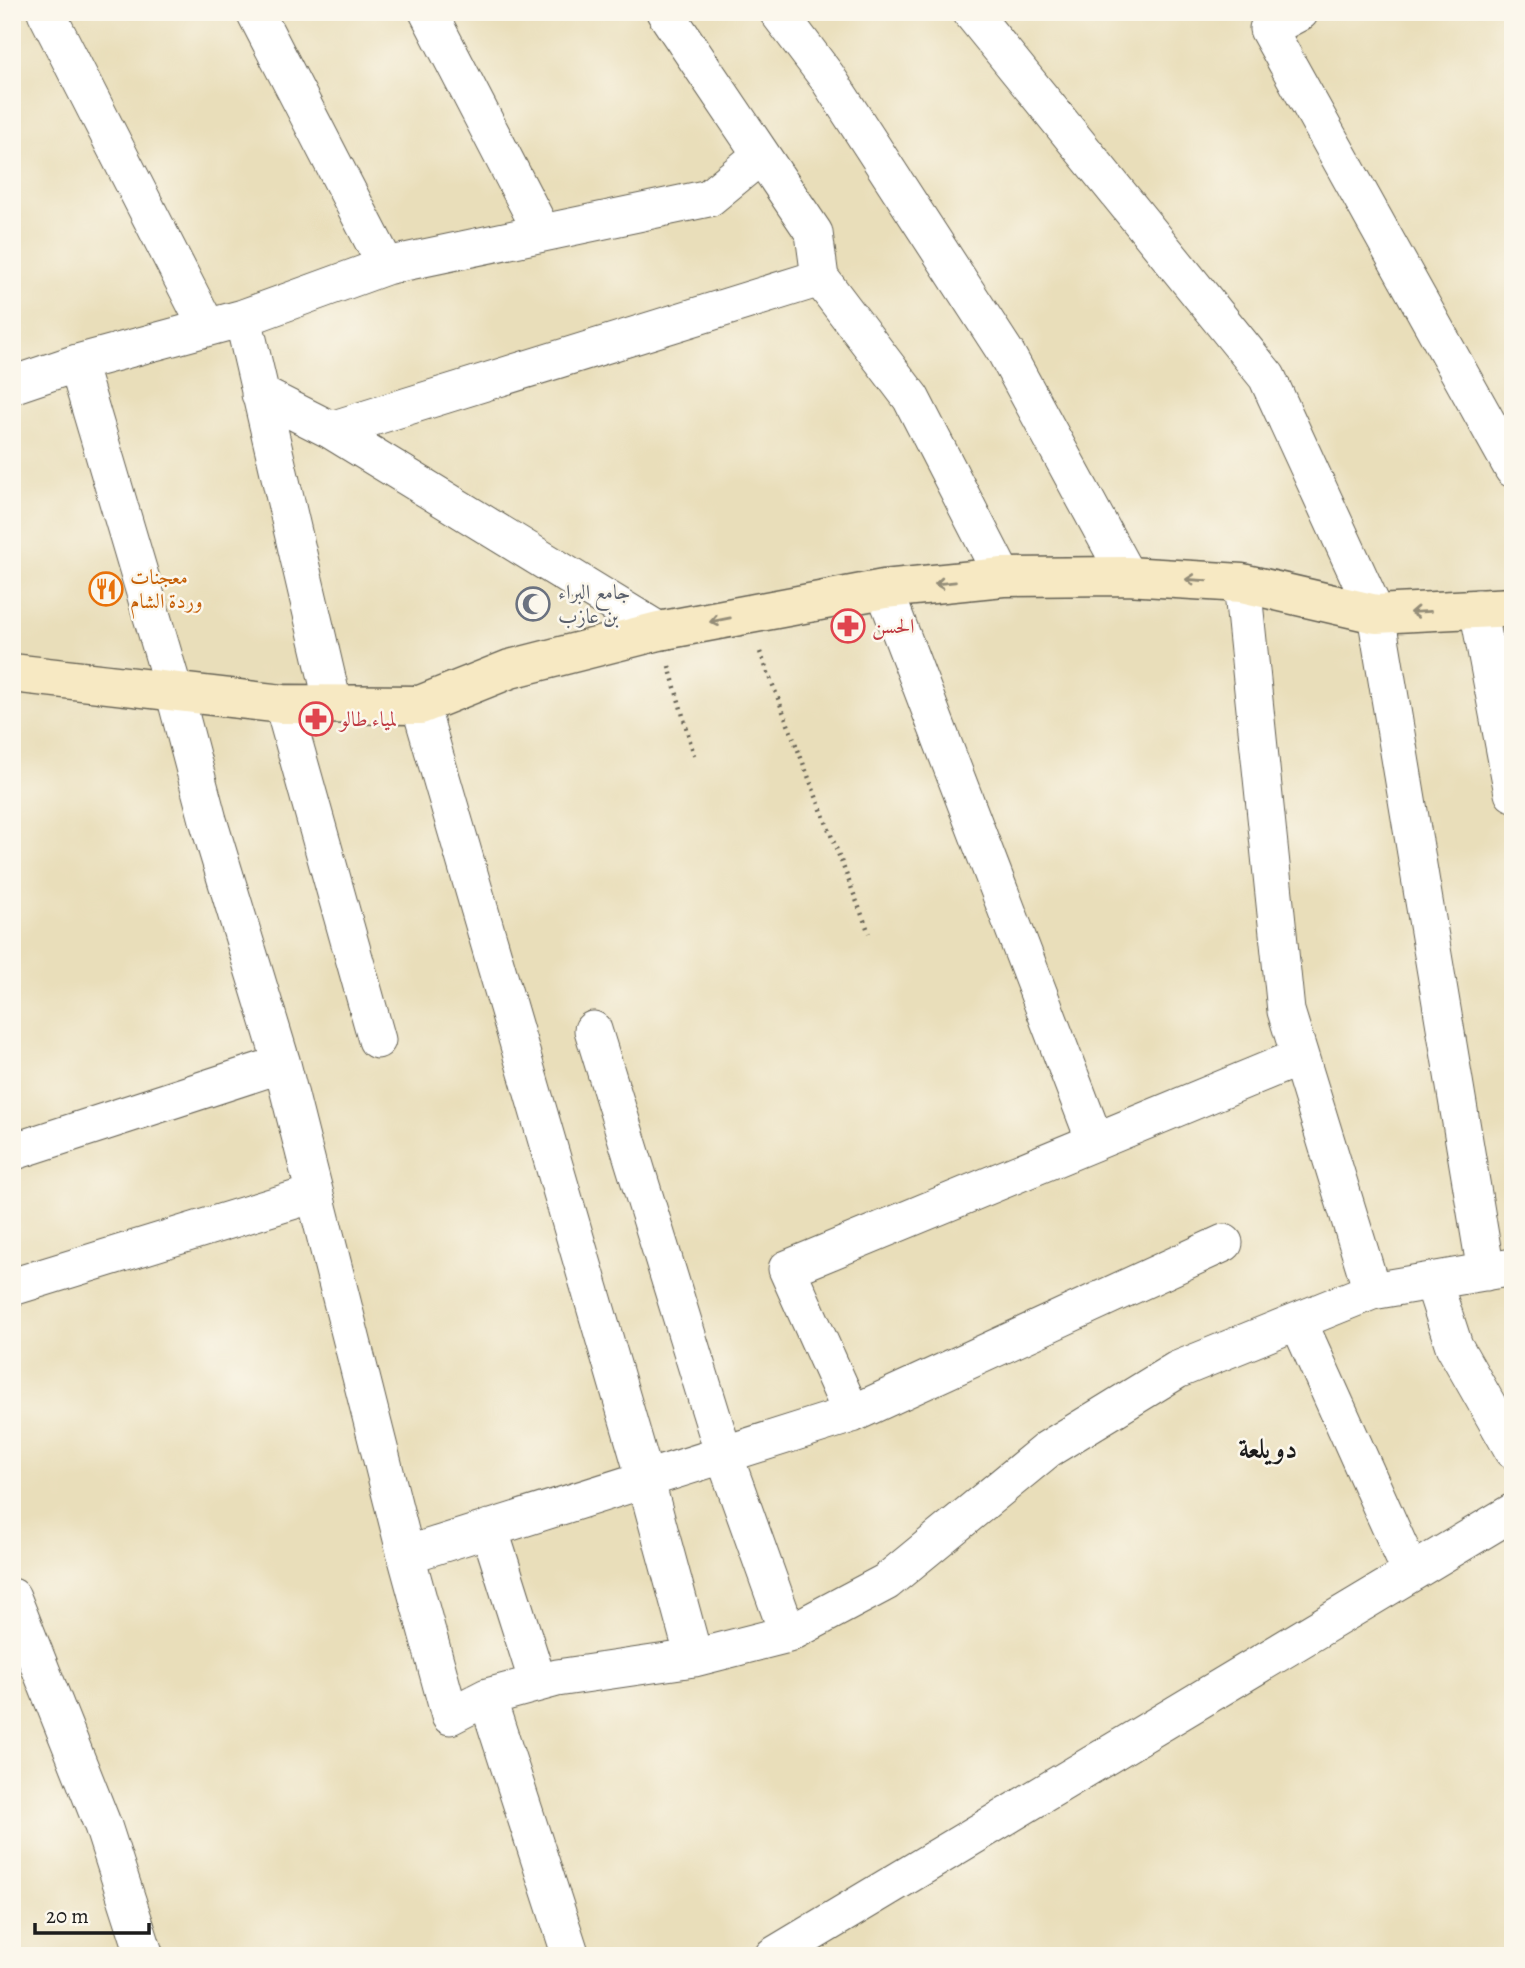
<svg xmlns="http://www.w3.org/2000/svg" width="1525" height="1968" font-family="Alegreya,Amiri,serif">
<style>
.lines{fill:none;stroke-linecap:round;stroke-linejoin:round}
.minor-casing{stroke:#646053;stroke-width:39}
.secondary-casing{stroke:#646053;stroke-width:41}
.path{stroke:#646053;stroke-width:4.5;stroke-dasharray:2 5;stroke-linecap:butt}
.minor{stroke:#fff;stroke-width:37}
.secondary{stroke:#f7e9c3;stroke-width:38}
.oneway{stroke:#948d78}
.labels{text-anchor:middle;stroke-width:5;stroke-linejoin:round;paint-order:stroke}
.food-label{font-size:21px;fill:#c56008;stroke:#fbf7ec;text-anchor:start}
.worship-label{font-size:21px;fill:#5b616d;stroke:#fbf7ec;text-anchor:start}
.health-label{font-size:21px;fill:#be3a42;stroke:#fbf7ec;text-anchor:start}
.district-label{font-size:28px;font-weight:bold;fill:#1c1c1c;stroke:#fbf7ec}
</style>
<rect width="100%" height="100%" fill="#fbf7ec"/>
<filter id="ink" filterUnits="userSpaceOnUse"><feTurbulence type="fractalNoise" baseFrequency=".0143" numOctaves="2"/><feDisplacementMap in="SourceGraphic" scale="14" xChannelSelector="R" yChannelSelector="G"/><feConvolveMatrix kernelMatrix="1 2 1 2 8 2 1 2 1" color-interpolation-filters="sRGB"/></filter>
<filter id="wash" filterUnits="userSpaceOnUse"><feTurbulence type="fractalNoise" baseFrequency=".00686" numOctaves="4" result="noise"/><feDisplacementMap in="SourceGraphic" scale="28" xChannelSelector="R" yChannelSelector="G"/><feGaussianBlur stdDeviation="1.57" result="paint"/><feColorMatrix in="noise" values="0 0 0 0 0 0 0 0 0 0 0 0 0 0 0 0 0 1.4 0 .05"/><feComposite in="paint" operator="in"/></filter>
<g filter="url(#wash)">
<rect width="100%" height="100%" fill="#e9deba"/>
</g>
<g filter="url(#ink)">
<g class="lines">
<defs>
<path id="minor" d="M46,12l161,315
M255,12l131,254
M428,12l114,220
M665,12l149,221 6,45 91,120 92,179
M778,12l49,65 179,276 121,223
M971,12l296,365 109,237 110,658
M1300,12l-32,17 245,440
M243,318l90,386
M77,363l97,328 34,129 74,244 124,491 44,161 37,-19 70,-19 137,-20 94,-24 98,-52 162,-133 129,-79 195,-79 141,-24
M12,385l65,-22 166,-45 143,-52 323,-68 52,-43
M260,394l71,36 328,201
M331,430l489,-152
M1242,583l44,428 86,280
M884,589l211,552
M1478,608l35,185
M283,704l94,336
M420,705l225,773 49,180
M593,1030l131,425 64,179
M12,1152l270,-88
M1433,1281l21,65 59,104
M12,1287l302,-93
M1298,1321l113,252
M852,1414l-65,-145 513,-212
M489,1528l49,155
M406,1555l446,-141 372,-171
M12,1597l91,229 42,130
M487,1697l84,259
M773,1956l740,-444"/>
<path id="secondary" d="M12,673l271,31 137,1 90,-36 149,-38 225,-42 119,-12 124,-1 115,7 134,31 137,-7"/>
</defs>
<use href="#minor" class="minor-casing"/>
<use href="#secondary" class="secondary-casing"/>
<path class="path" d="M760,652l109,281
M669,666l25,89"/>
<use href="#minor" class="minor"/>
<use href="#secondary" class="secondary"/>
</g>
<defs><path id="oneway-shaft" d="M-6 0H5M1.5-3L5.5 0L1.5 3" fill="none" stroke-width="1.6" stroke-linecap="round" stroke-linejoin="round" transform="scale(1.75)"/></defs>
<g class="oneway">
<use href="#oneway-shaft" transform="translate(1196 580) rotate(-176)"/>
<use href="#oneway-shaft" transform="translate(945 583) rotate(174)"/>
<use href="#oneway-shaft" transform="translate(1420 612) rotate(177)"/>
<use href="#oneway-shaft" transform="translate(720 620) rotate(169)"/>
</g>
</g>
<defs>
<symbol id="restaurant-ring" viewBox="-11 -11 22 22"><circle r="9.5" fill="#fbf7ec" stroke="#e8710a" stroke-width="1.5"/><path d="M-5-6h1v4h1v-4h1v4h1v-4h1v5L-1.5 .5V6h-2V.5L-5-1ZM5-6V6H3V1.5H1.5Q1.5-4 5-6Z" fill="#e8710a"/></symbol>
<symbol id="mosque-ring" viewBox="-11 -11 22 22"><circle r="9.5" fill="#fbf7ec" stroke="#6b7280" stroke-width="1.5"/><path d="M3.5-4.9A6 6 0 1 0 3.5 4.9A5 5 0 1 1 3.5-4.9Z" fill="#6b7280"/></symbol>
<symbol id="pharmacy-ring" viewBox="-11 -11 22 22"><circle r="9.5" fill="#fbf7ec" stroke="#e0444e" stroke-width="1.5"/><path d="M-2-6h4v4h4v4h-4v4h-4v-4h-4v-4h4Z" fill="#e0444e"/></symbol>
</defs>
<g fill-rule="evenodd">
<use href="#restaurant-ring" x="87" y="570" width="38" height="38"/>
<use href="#mosque-ring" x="514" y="585" width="38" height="38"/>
<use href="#pharmacy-ring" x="829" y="607" width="38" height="38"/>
<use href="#pharmacy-ring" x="297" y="700" width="38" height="38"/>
</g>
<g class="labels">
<g class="food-label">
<text x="130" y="584">معجنات<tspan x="130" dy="24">وردة الشام</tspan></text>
</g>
<g class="worship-label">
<text x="558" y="599">جامع البراء<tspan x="558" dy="24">بن عازب</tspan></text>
</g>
<g class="health-label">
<text x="872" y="633">الحسن</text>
<text x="340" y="726">لمياء طالو</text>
</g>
<g class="district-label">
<text x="1268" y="1458">دويلعة</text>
</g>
</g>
<rect width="1525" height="1968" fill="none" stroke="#fbf7ec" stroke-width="42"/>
<path d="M35 1923v10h114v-10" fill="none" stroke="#1c1c1c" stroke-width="3.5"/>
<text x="46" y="1923" font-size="21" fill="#1c1c1c" stroke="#fbf7ec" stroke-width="5" paint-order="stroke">20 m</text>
</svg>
